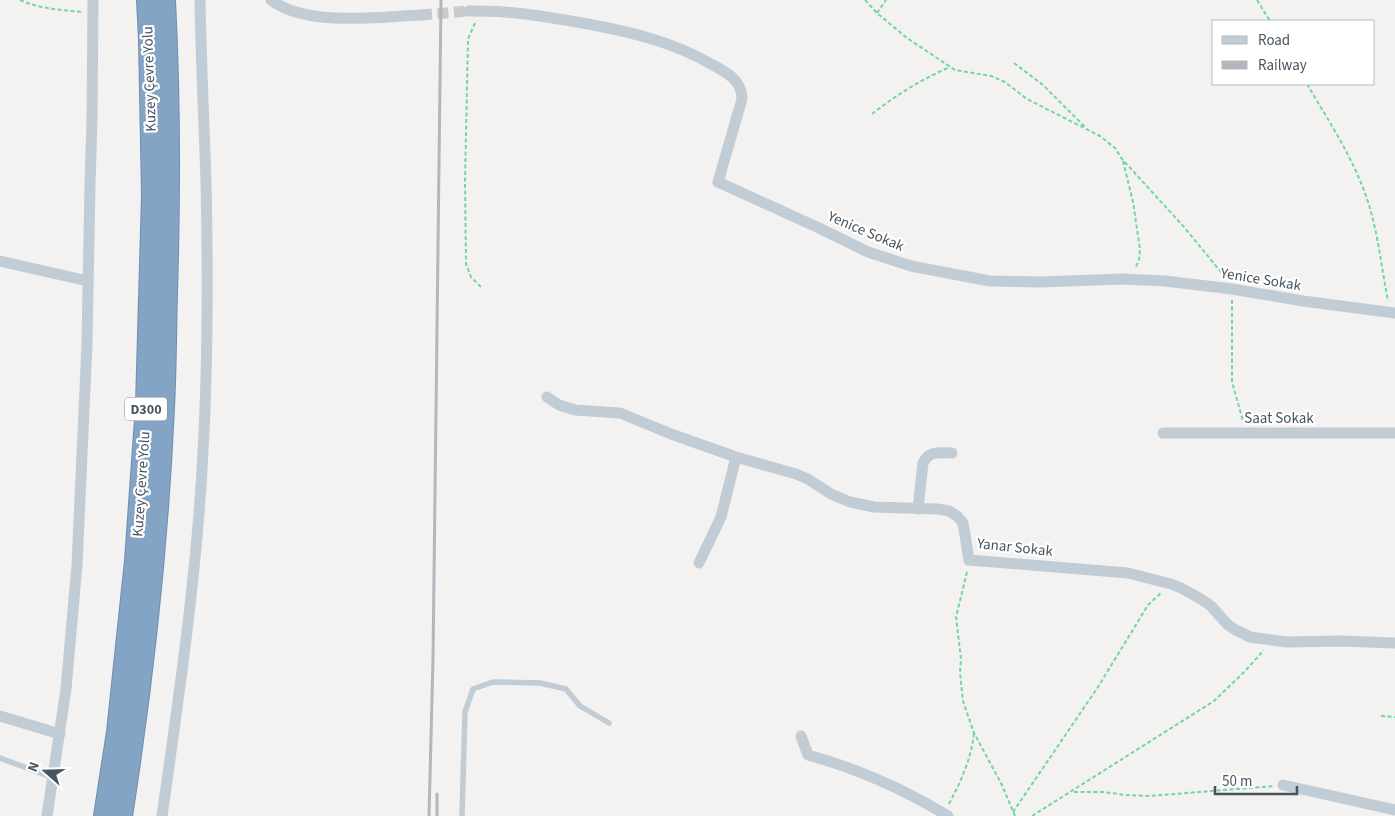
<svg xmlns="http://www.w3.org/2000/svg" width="1395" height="816" font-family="'Source Sans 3',sans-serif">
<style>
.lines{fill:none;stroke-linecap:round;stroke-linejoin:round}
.street-tunnel{stroke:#c9cacd;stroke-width:11;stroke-dasharray:11 5.5;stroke-linecap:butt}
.highway-casing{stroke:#6f8eb1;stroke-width:22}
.path{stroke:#70d7a4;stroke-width:2;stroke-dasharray:4 2.5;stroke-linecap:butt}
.lane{stroke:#c1ccd4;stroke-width:5.5}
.street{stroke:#c1ccd4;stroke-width:11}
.highway{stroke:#84a4c5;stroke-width:20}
.rail{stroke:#b3b6bc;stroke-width:3}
.labels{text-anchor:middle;stroke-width:4.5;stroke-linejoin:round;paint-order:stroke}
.shield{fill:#fff;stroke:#7e8890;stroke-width:1}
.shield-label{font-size:14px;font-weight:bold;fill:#475561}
.street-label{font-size:15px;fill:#475561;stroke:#fff}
</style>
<rect width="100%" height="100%" fill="#f4f1f1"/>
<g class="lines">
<path class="street-tunnel" d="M421,15l48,-4"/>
<defs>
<path id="highway" d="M104,816l13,-84 18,-171 11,-156 6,-210 -3,-156 -2,-39
M122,816c21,-135 36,-272 42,-409 2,-38 2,-77 3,-115 3,-97 3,-195 -2,-292"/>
</defs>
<use href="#highway" class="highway-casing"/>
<path class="path" d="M20,0c20,9 41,10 63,12
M865,0l12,13 30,25 48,32 36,6 14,6 22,17 73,37 15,12 7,11 62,68 41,50
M1257,0l13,21
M877,13l9,-13
M475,23l-7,16 -3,143 1,82 5,13 11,11
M1014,63l29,22 42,42
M1307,84c21,36 45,72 59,112 12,34 15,70 22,105
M872,114c24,-19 50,-35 78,-47
M1123,161l10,41 7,47 -1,11 -4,9
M1232,300v82l11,39
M967,572l-11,45 5,42 -1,14 3,28 11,32 27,50 14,33
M1381,716l14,1
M1074,792h29l23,3 23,1 125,-10
M949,804c12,-23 22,-44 25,-71
M1013,812l85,-125 50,-82 13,-12
M1032,816l182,-115 31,-30 19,-21"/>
<path class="lane" d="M0,758l54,20
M462,816l3,-104 8,-23 20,-7 47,1 26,6 14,17 29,17"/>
<path class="street" d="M271,0c36,27 107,17 150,15
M469,11c12,0 23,0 35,1 28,2 56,7 84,12 43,8 85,18 123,40 15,8 31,16 31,35l-24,83 101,46 49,24 43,14 79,15 51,1 81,-3 43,2 67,8 71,12 92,12
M0,261l88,20
M547,397l12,8 16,5 45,3 51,21 65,23 60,17 12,5 23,15 19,8 24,5 63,2 12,2 8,5 6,7 6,37 159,13 43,11 10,4 20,11 10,7 16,18 7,5 16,8 37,5 53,-1 55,2
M1163,433h232
M918,509l5,-46c6,-13 17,-10 29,-10
M699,563l22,-46 15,-60
M0,716l60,18
M801,736l7,19c48,13 97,35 140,61
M1283,785l112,25
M47,816l19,-127 11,-124 10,-221 3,-159 2,-66 1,-119
M162,816c17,-121 35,-242 41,-364 5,-90 5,-181 3,-271 -2,-60 -5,-121 -6,-181"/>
<use href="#highway" class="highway"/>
<path class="rail" d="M429,816l4,-157 8,-659
M437,816v-22"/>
</g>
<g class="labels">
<rect class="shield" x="125" y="397.5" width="42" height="23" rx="4"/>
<g class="shield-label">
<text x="146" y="414">D300</text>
</g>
<g class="street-label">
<text transform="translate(149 79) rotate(-92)" y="5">Kuzey Çevre Yolu</text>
<text transform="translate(866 231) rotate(23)" y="5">Yenice Sokak</text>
<text transform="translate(1261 279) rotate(9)" y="5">Yenice Sokak</text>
<text x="1279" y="423">Saat Sokak</text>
<text transform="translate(141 484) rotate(-86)" y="5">Kuzey Çevre Yolu</text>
<text transform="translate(1015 547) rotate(6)" y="5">Yanar Sokak</text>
</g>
</g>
<rect x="1212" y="20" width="162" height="65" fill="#ffffff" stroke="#b5bbc0"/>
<rect x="1222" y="36" width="25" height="8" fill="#c1ccd4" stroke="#b5bbc0"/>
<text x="1258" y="45" font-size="15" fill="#475561">Road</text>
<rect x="1222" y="61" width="25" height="8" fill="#b3b6bc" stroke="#b5bbc0"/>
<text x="1258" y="70" font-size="15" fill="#475561">Railway</text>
<g transform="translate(45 771) rotate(290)" stroke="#ffffff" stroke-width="4" paint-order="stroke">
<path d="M0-4L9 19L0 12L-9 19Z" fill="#475561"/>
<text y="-8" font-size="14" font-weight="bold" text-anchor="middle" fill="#475561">N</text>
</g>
<path d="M1215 786v8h82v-8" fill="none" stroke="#475561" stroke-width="2.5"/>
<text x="1222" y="786" font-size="15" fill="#475561" stroke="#ffffff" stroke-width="4" paint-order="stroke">50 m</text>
</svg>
